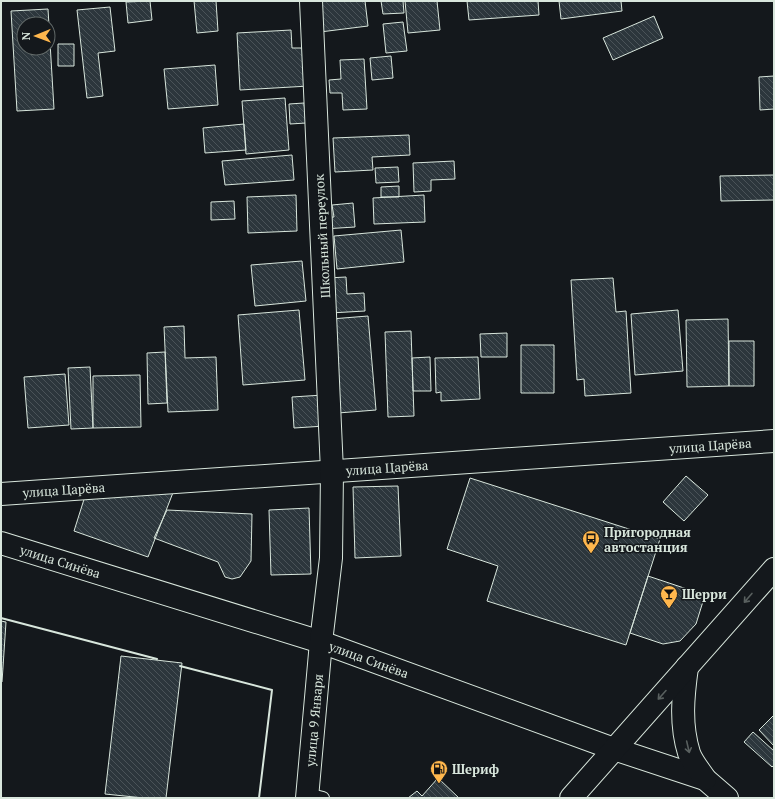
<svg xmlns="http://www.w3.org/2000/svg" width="775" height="799" font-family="'PT Serif',serif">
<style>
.building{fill:url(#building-back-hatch);stroke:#d8e6dc;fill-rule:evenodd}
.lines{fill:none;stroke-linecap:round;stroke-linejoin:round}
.service-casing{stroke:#d8e6dc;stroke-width:14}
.minor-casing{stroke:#d8e6dc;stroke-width:24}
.primary-casing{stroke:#d8e6dc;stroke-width:24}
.service{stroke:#14181c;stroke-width:12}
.minor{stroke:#14181c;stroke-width:22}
.primary{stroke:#14181c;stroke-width:22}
.wall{stroke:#d8e6dc;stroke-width:2}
.oneway{stroke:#59605f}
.labels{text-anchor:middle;stroke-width:3;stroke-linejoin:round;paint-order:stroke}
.street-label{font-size:13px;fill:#d8e6dc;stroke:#14181c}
.poi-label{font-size:13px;font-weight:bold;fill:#d8e6dc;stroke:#14181c;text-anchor:start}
</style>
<defs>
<pattern id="building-back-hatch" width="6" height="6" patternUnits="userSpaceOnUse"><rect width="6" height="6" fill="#2c363c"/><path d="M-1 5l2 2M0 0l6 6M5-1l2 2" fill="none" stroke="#4a5358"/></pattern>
</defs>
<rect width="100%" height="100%" fill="#14181c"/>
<path class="building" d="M150,1l2,19 -24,3 -2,-21z
M194,1h22l2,30 -21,2z
M316,1h49l3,25 -48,6z
M381,1h22l1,12 -21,1z
M405,1h32l3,29 -32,3z
M467,1h71l1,14 -70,5z
M559,1h62l1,10 -61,8z
M110,7l5,44 -17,2 5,43 -16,2 -10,-88z
M48,9l6,100 -37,2 -6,-100zM24,24h24v24h-24z
M654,16l9,22 -50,22 -10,-22z
M403,22l4,29 -21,2 -3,-29z
M291,30l1,18h15l2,38 -69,4 -3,-57z
M58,44h16v22h-16z
M391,56l2,22 -21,2 -2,-22z
M364,59l3,50 -24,1 -1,-17h-12l-1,-13 12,-1 -1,-19z
M215,65l3,40 -50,4 -4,-40z
M774,76v33l-14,1 -1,-33z
M285,98l4,52 -43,4 -4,-53z
M304,103l2,20 -16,1 -1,-20z
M244,124l2,26 -41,3 -2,-25z
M409,135l1,20 -38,2 1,13 -38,2 -2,-34z
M292,155l2,25 -69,5 -3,-24z
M454,161l1,18 -24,1v11l-17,1 -1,-29z
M398,167l1,15 -23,1 -1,-15z
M774,175v25l-53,1 -1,-25z
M399,186v11h-18v-10z
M296,195l1,36 -49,2 -1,-36z
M424,195l1,27 -51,2 -1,-26z
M234,201l1,18 -24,1v-18z
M353,203l2,24 -32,2 -1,-11 12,-1 -2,-12z
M401,230l3,32 -67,7 -3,-33z
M302,261l4,40 -51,5 -4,-41z
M346,277l1,17 17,-1 1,18 -35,2 -3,-35z
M613,278l3,34 10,-1 5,82 -46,3 -1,-17 -7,1 -6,-100z
M299,310l6,70 -62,5 -5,-70z
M678,310l5,61 -48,4 -4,-61z
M368,316l8,94 -38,3 -7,-94z
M728,319l1,67 -42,1 -1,-67z
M184,326l1,32 31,-1 2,53 -50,2 -4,-85z
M411,331l3,85 -26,1 -3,-85z
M507,333v24h-26l-1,-23z
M729,341h25v45h-25z
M521,345h33v48h-33z
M165,352l2,51 -19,1 -1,-51z
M430,357l1,34h-18l-1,-33z
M478,357l2,42 -39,2v-9l-5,1 -1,-35z
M90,367l3,61 -22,1 -3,-61z
M65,374l4,51 -41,3 -4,-51z
M140,375l1,52 -48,1v-52z
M323,395l2,31 -31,2 -2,-31z
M686,476l22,19 -24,26 -21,-19z
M470,478l190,61 -34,106 -139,-44 11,-35 -51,-17z
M398,486l3,70 -46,2 -2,-71z
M174,490l-26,67 -74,-26 12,-38z
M309,508l2,66 -40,1 -2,-65z
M167,510l85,4 -1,47 -11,16 -8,2 -7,-2 -7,-15 -64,-24z
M648,576l57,19 -9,29 -16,17 -17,3 -33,-11z
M1,621l5,1 -4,60h-1z
M121,656l61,7 -16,135h-22l-39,-4z
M774,715v31l-15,-16z
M753,732l21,19v14l-2,2 -28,-25z
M438,778l21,20h-51l9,-7 5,5z"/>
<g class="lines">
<defs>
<path id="service" d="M307,794l16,4"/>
<g id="minor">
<path id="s1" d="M1,494l773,-53"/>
<path id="s2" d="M1,543l320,99 293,107 91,30 22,19"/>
<path d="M687,667c-4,29 -7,57 2,86 3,9 11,18 16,26"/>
<path id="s3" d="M307,798l14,-156 10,-84 1,-87 -21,-470"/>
</g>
<path id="primary" d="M571,798l203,-229"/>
</defs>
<use href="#service" class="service-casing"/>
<use href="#minor" class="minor-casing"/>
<use href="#primary" class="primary-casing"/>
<use href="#service" class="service"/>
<use href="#minor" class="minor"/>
<use href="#primary" class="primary"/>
<path class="wall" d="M1,618l156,41
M180,666l92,24 -13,108"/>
</g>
<defs><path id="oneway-shaft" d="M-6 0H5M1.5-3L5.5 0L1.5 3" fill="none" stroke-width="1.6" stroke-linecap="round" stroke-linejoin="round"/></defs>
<g class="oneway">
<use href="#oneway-shaft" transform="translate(748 598) rotate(131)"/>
<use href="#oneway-shaft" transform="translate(662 695) rotate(132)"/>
<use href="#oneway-shaft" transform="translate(688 747) rotate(77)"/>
</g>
<defs>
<symbol id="bus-pin" viewBox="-11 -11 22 30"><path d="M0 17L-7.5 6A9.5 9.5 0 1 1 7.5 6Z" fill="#ffb74d" stroke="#14181c"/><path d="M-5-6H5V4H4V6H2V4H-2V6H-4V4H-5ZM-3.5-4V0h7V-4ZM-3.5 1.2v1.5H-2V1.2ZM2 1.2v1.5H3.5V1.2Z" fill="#111"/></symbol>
<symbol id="bar-pin" viewBox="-11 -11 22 30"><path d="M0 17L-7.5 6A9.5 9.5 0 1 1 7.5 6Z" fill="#ffb74d" stroke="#14181c"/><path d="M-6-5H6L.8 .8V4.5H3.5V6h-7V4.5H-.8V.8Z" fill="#111"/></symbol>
<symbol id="fuel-pin" viewBox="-11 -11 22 30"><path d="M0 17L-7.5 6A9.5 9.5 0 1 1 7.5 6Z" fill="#ffb74d" stroke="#14181c"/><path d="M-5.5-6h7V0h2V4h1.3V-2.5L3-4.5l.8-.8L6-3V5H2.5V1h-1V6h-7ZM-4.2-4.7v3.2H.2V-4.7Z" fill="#111"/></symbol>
</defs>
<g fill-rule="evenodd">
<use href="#bus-pin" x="581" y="529" width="20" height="27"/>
<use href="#bar-pin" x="659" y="584" width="20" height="27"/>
<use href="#fuel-pin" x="429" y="759" width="20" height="27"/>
</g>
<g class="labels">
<g class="street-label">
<text transform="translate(322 236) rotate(-93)" y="5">Школьный переулок</text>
<text dy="5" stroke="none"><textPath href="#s1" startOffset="711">улица Царёва</textPath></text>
<text dy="5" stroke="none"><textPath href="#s1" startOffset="387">улица Царёва</textPath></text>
<text dy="5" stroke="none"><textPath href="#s1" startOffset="63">улица Царёва</textPath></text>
<text dy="5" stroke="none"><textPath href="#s2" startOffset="62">улица Синёва</textPath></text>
<text dy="5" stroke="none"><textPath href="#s2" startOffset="386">улица Синёва</textPath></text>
<text dy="5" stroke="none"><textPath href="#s3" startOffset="78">улица 9 Января</textPath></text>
</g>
<g class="poi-label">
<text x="604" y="537">Пригородная<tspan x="604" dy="15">автостанция</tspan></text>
<text x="682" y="599">Шерри</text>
<text x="452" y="774">Шериф</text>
</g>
</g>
<rect width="775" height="799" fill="none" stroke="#d8e6dc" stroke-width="4"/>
<g transform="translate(36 36) rotate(269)"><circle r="19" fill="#14181c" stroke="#626a69"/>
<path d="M0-3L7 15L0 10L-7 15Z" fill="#ffb74d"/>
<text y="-6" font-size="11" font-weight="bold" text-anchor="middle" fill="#d8e6dc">N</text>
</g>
</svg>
